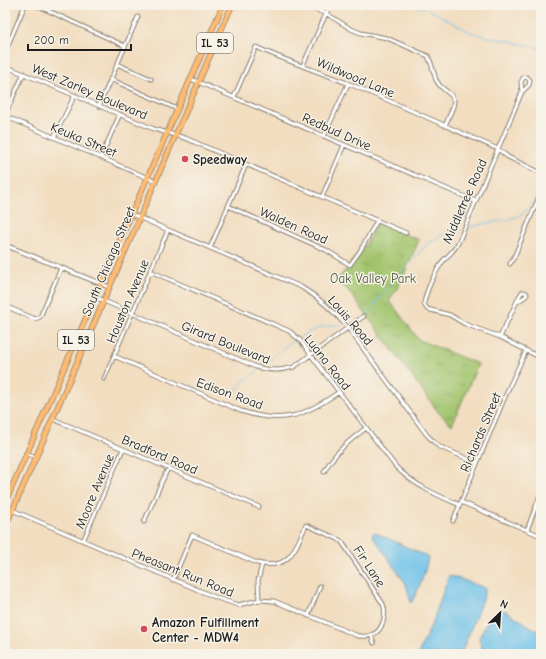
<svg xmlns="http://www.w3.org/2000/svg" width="546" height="659" font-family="'Comic Neue',sans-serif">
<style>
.grass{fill:url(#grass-tufts);stroke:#5f7044}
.water{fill:#6dc1e9;stroke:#446e82}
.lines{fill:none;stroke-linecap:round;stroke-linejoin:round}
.stream{stroke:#6dc1e9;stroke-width:1}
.minor-casing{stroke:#877c6e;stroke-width:5}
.tertiary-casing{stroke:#877c6e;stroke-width:5.5}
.primary-casing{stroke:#877c6e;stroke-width:6}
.minor{stroke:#fff;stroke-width:3}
.tertiary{stroke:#fff;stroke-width:3.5}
.primary{stroke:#ffbb71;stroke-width:4.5}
.poi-dot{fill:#d1495b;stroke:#f7f3e8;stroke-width:1.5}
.labels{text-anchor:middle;stroke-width:3;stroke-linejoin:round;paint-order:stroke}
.shield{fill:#f7f3e8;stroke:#5e5c59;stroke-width:1}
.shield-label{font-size:12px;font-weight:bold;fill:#1c1c1c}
.street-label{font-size:13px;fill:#1c1c1c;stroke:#f7f3e8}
.poi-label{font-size:13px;font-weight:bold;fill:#1c1c1c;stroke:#f7f3e8;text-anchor:start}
.park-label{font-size:13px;fill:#4b5738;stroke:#f7f3e8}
</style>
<defs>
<pattern id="grass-tufts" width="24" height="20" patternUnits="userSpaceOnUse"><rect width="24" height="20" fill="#a2c46d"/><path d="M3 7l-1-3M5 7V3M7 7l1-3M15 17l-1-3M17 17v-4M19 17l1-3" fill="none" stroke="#8ba85e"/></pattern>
</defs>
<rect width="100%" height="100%" fill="#f7f3e8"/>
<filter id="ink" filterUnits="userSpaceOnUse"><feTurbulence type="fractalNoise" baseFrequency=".025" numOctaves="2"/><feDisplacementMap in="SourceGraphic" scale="8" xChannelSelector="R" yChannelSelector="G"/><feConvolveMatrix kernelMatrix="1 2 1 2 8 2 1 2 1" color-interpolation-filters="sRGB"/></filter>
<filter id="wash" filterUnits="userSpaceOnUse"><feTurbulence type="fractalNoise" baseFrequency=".012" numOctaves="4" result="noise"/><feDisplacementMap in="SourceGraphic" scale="16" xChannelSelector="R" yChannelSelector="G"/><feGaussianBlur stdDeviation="0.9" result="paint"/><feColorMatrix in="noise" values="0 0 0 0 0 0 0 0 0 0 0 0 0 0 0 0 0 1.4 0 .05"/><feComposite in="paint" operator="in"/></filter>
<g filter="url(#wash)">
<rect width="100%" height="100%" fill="#f2ddc0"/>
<path class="grass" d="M377,222l42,18 -21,48 -9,12 30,40 59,24 -26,61 -13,-12 -91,-123 -12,-9c17,-19 31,-35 41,-59z"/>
<path class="water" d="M374,532l50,23 4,3c-3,15 -9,32 -17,45l-5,-19 -34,-49z
M449,575l36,13 -1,7 -23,59h-43l15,-33z
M498,611h8l35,22v21h-46l-13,-5 -3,-11 11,-22z"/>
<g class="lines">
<path class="stream" d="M414,5l14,4 42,23 18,5 22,4 10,3 8,1 13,4
M466,228l26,-6 15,-2 14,-5 12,-11 5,-7
M366,316l27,-35 35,-38 19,-11 15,-2
M300,337c13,-8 27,-13 42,-12
M263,367c10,-10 21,-21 34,-28
M234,392l10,-11 15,-11
M537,631l2,-5"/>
</g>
</g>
<g filter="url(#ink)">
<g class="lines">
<defs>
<path id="minor" d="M36,5l89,41
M304,5l23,9 24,15 10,4 26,5 41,18 3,7 5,17 4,6 11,9 3,6 -1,6 -8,19
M5,52l20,-47
M117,64l34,15
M303,65l27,-60
M5,66l149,63 31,9 221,95
M110,79l67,30
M191,79l284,122
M522,92l-1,-10 2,-4 4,-1 3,3 -1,5 -7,7 -63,149c-5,11 -9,12 -16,20 -8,11 -17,29 -19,43l3,5 23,6 15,9 35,13 41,21
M234,97l22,-50c30,14 61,24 91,36 51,21 101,44 151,66l10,8 33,16
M99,106l39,-89
M5,115l19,-42
M5,116l150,65
M5,123l3,-6
M324,136l24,-52
M54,137l21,-42
M101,157l19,-43
M322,197l22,-52
M228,206l98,44 24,15 10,-14 17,-30
M131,214l170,73c19,11 33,24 47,41l79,107 11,11 39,17
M210,248l36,-83
M510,264l5,-9 24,-58 2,-3
M150,271l139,60 11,9 11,15 85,112c19,19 39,27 64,38
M95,297l161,70c15,4 23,4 38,0l70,-51
M5,306l30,13 5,-2 21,-49
M500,337l19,-40 3,-5h3l2,2 -1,2 -10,7
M114,356l127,55c43,14 63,5 98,-19
M104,379l64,-149
M53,419l206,88
M26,453l10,4
M324,472c10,-19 25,-31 42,-44
M461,502l80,34
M12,510l205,88 21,7 21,-5 15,1 84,35c4,0 9,1 13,-1 12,-3 16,-21 12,-31l-41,-62 -4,-3 -32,-14c-11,24 -16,46 -49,38l-65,-28 -19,45
M453,521l57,-136 16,-34
M144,522l24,-54
M527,530l14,-37
M83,541l40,-92
M259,600l-1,-19 4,-17
M308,616l12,-30
M371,635l3,8"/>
<path id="tertiary" d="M5,245l104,42"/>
<path id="primary" d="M5,503l218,-498
M5,527l31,-70 196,-452"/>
</defs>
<use href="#minor" class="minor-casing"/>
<use href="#tertiary" class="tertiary-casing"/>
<use href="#primary" class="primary-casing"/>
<use href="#minor" class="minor"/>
<use href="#tertiary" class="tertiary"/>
<use href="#primary" class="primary"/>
</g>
</g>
<g class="poi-dot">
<circle cx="185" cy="159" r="4"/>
<circle cx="144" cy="629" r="4"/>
</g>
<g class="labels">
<g class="shield">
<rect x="197" y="33" width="36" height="20" rx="3"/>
<rect x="58" y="330" width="36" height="20" rx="3"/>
</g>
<g class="shield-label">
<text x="215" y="47">IL 53</text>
<text x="76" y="344">IL 53</text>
</g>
<g class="street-label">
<text transform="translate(356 77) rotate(23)" y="5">Wildwood Lane</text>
<text transform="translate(90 91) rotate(23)" y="5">West Zarley Boulevard</text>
<text transform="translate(337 131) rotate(24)" y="5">Redbud Drive</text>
<text transform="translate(84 139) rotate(23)" y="5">Keuka Street</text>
<text transform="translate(464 201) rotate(-66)" y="5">Middletree Road</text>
<text transform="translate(294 225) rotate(24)" y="5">Walden Road</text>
<text transform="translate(108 261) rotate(-67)" y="5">South Chicago Street</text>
<text transform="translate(127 301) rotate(-67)" y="5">Houston Avenue</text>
<text transform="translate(351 320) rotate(49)" y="5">Louis Road</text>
<text transform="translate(226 342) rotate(22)" y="5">Girard Boulevard</text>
<text transform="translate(328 362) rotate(52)" y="5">Luana Road</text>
<text transform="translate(230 393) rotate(20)" y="5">Edison Road</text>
<text transform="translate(480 432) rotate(-67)" y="5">Richards Street</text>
<text transform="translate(160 454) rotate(23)" y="5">Bradford Road</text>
<text transform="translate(94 491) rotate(-67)" y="5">Moore Avenue</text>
<text transform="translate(370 566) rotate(57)" y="5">Fir Lane</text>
<text transform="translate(183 572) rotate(22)" y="5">Pheasant Run Road</text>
</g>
<g class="poi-label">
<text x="193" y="164">Speedway</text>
<text x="152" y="627">Amazon Fulfillment<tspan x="152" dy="15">Center - MDW4</tspan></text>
</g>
<g class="park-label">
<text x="373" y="283">Oak Valley Park</text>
</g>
</g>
<rect width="546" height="659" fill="none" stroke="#f7f3e8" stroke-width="20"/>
<g transform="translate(500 613) rotate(25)" stroke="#f7f3e8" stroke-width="3" paint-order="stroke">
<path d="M0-3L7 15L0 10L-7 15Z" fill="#1c1c1c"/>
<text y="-6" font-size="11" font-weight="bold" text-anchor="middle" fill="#1c1c1c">N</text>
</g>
<path d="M28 44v6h103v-6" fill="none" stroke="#1c1c1c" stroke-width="2"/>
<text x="34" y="44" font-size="12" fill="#1c1c1c" stroke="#f7f3e8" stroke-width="3" paint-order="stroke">200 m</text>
</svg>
